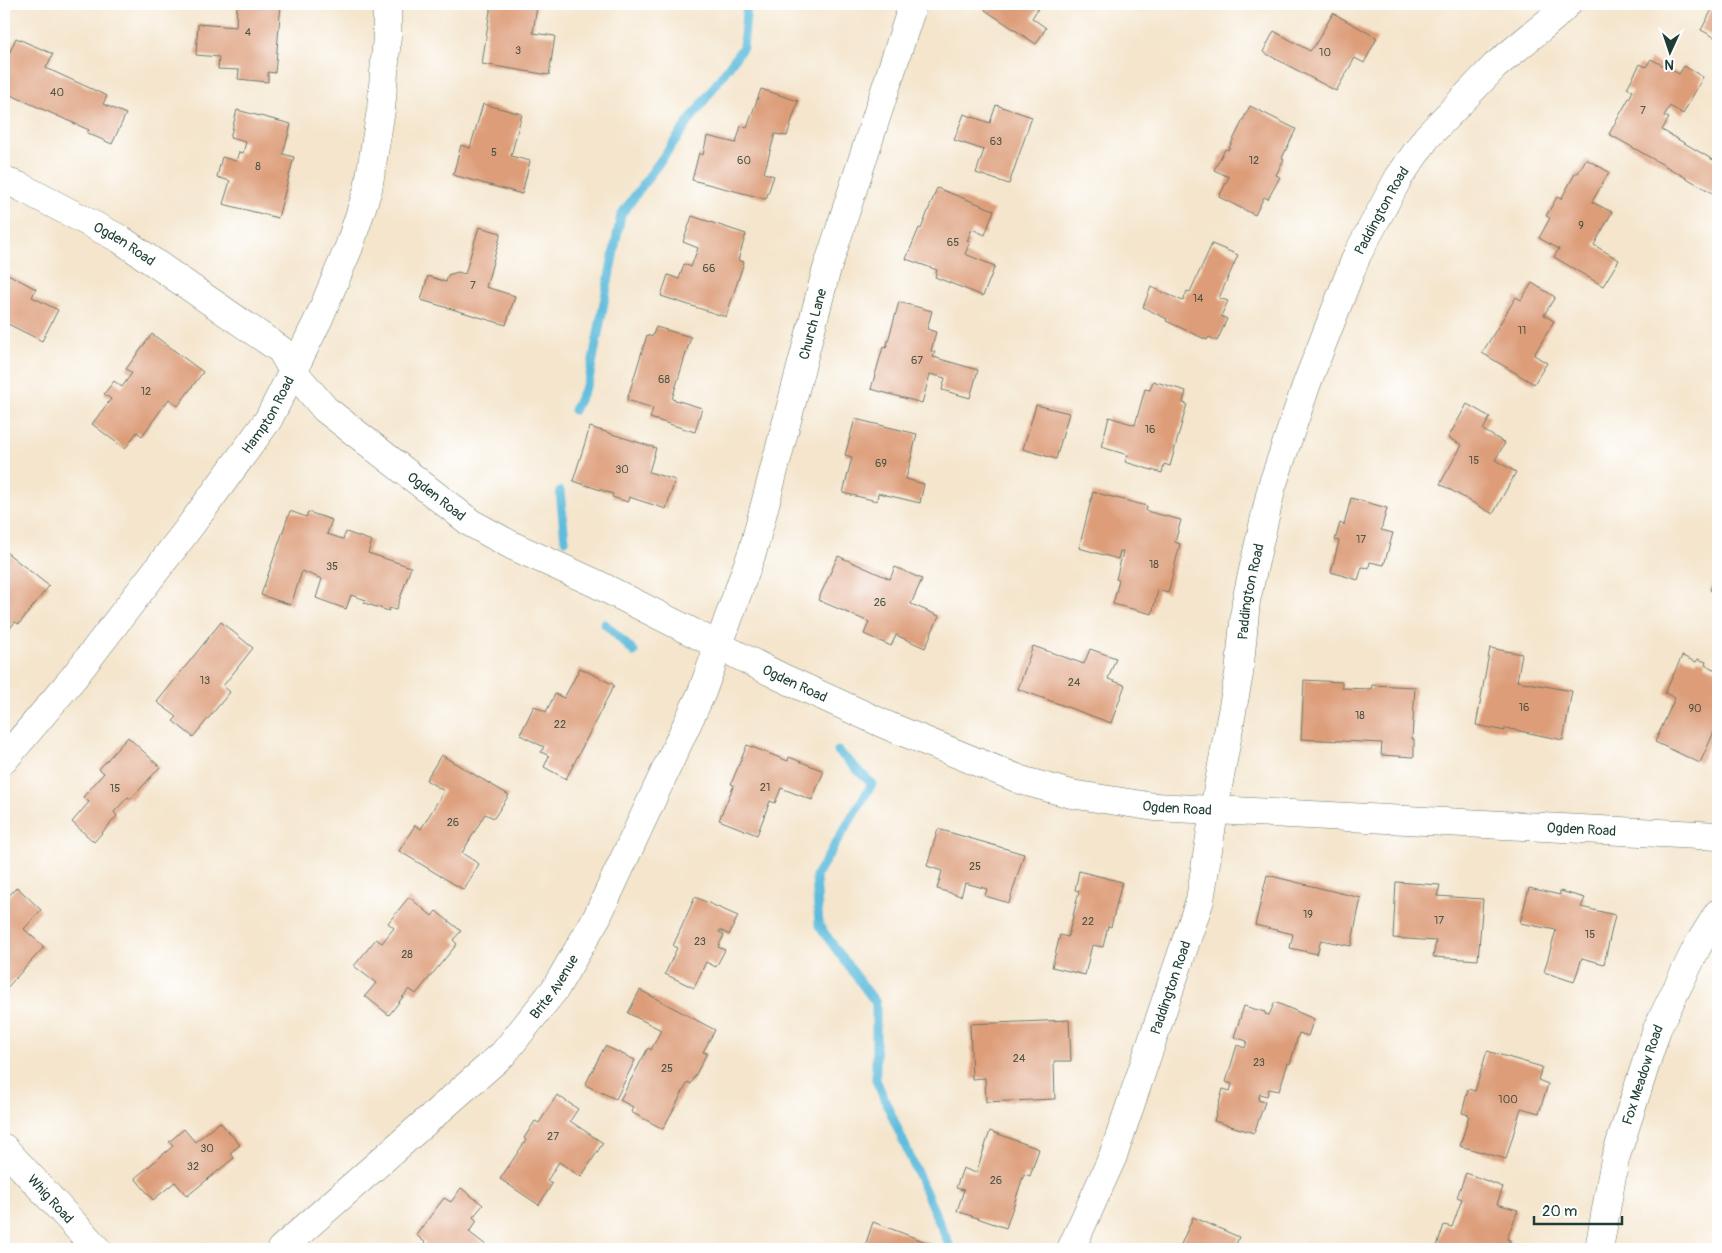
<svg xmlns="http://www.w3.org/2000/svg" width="1722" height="1253" font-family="Pangolin,sans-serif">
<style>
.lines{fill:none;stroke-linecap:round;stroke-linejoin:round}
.stream{stroke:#5ebcdc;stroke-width:9}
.building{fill:#dd9d79}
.minor-casing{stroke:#6a7869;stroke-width:29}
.minor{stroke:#fff;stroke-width:28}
.labels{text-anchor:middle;stroke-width:5;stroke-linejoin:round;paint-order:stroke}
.number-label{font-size:11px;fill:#4e5545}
.street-label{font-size:14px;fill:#1f3d34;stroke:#fff}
</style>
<rect width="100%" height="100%" fill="#fff"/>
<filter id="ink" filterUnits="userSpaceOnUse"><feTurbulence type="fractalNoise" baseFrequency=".02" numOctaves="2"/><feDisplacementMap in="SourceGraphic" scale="10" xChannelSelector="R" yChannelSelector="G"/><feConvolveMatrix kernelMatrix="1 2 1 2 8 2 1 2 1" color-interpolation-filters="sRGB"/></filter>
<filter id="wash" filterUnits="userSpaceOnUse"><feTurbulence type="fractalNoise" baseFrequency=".0096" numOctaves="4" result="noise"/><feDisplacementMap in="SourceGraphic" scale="20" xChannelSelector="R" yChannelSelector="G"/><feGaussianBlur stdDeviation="1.12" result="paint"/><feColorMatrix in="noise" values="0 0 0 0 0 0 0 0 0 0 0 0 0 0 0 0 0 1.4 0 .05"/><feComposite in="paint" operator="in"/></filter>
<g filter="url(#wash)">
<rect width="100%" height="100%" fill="#f4e5cc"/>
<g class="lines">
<path class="stream" d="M574,410l15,-30 32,-165 122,-168 4,-43
M560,491l5,49
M605,624l29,28
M838,751l34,33 -56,92 3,50 57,77v77l75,169"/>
</g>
<g id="blocks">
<path class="building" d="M237,4h44l-6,69 -7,-1v10l-30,-3 1,-9 -21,-1 1,-12 -23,-2 2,-31 38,3z
M491,4h43v2h3l-4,27 22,3 -6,39 -67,-11z
M989,4h52l-9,14 14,10 -10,16 -51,-34z
M1715,4h3v35l-17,-9z
M1333,13l44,25 -13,25 -9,-5 -19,33 -73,-39 11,-21 36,20 5,-6z
M16,38l37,16 -7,14 61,28 -4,8 23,10 -14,30 -25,-11 2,-3 -85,-38v-27z
M1651,59l28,15 5,-8 19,11 -20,37 -13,-8 -6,10 5,2 -7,12 53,31 3,-5v40l-109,-62 24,-43 -6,-3 13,-24 6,3z
M761,89l37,12 -11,35 -12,-2 -11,39 10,3 -8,23 -74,-19 7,-27 4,2 4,-19 29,7 5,-17 6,2z
M483,104l39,10 -11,42 19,5 -8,33 -69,-19 8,-30 9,3z
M996,105l36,12 -23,67 -33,-11 8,-23 -30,-10 10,-26 26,9z
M1250,106l46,23 -14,29 2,1 -8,16 4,2 -12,22 -4,-2 -9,18 -36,-18 10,-20 -15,-7 11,-21 3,1z
M237,110l54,14 -8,30 11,3 -16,61 -55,-14 7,-23 -13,-4 5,-20 14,4 3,-9 4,1 3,-11 -16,-4z
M1586,159l23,13 -17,30 20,10 -18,33 25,15 -16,26 -49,-29 5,-8 -20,-11 11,-20 -4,-2 11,-19 4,2 15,-27 2,1z
M937,188l57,22 -9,25 -13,-6 -5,12 3,1 -5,12 30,12 -12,30 -48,-19 2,-7 -31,-11 13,-31 2,1z
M692,216l54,18 -8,26 6,2 -18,55 -65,-21 7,-21 11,4 5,-15 7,3 7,-19 -15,-6z
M479,227l22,6 -15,54 29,9 -9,29 -85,-25 7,-24 18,6 2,-7 10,-3 7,2z
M1212,244l26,11 -19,43 9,3 -7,15 6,3 -10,22 -8,-4 -2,3 -41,-19 1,-2 -24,-12 8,-20 32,14 4,-10 3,1z
M4,272l32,17 -4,8 26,13 -16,31 -36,-18 -2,5z
M1532,283l23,14 -11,18 10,6 -20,34 13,8 -13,21 -52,-31 34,-56 5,3z
M899,302l33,9 -5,18 9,3 -5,19 4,1 -2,5 45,13 -8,28 -28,-8 3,-12 -15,-4 -8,29 -51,-14 12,-42 3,1z
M656,327l35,10 -19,62 30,9 -7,24 -45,-14 3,-10 -26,-8 20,-65 5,2z
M152,334l51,38 -25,34 -9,-7 -27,37 -5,-4 -12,17 -33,-25 19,-25 -7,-5 10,-13 8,6 10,-14 -6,-4z
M1153,381l33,10 -3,12 4,1 -17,62 -6,-2 -2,9 -37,-11 3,-7 -27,-8 8,-30 26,8 10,-36 5,1z
M1467,404l23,13 -7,13 22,13 -10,17 21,12 -23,42 -53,-30 22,-39 -14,-7z
M1036,405l33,8 -13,46 -33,-10z
M855,419l62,15 -11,45 18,5 -4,19 -42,-10 -1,8 -34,-8 9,-36 -7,-2z
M590,427l66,21 -7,24 26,8 -9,29 -37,-12 -1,5 -16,-5 1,-3 -40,-13z
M1093,492l54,14 -1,5 35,9 -6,22 5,2 -12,49 -10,-3 -6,24 -39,-10 6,-24 -3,-1 7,-27 -3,-1 -2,8 -39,-11z
M1351,498l36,10 -6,22 12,3 -9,32 -14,-3 -1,6 -7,-1 -4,13 -27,-8 8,-31 -4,-1 5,-17 4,2z
M290,511l16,6 2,-5 24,8 -5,14 16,5 3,-7 26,9 -4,12 43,14 -15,43 -7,-2v3l-25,-8 2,-3 -15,-5 -5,14 -30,-11 6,-19 -20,-8 -11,34 -30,-10z
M6,552l43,34 -30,38 -4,-2 -11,14v-81z
M838,556l52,23 5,-12 27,12 -11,25 28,12 -14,32 -29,-13 -5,11 -27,-12 5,-12 -51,-22z
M1718,574v21l-8,-5z
M221,622l32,26 -30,38 7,6 -37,45 -20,-16 4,-4 -20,-15z
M1033,646l51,18 6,-15 26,9 -8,21 17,6 -14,38 -93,-34z
M1490,648l32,6 -5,27 55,10 -9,49 -58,-12v3l-29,-6z
M1682,656l14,6 2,-3 8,3 -1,3 13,6v52l-18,40 -45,-21 20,-44 -10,-5z
M580,668l34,17 -48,94 -22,-12 5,-11 -8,-4 3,-5 -24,-12 14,-29 12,6 9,-18 9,4z
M1304,680l38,2v6l29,1 1,-4 43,2 -3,52h2v18l-33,-2 1,-12 -81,-4z
M128,737l32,30 -29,32 -3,-2 -14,15 3,4 -23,26 -22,-20 17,-20 -6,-5 21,-24 -5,-4z
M747,745l41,16 1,-4 35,14 -12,29 -31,-12 -6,15 -5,-2 -13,34 -38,-15 15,-35 -3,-1z
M441,755l68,40 -15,23 -9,-4 -23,39 17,11 -15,26 -65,-39 16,-26 6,4 23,-38 -18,-11z
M938,829l86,25 -15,49 -24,-7 2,-7 -22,-6 -4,13 -24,-7 5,-18 -15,-5z
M1079,871l43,11 -11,45 -3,-1 -5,21 -11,-2 -7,30 -33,-8 8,-32 8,2 11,-46 -4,-1z
M1267,875l94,23 -10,48 -30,-6 -4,14 -27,-6 3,-14 -38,-9z
M1396,882l44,3 -3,11 46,3 -5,61 -45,-3 3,-16 -43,-3z
M17,887l24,23 -17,19 20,18 -40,44v-90z
M1529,888l31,7v-4l25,7 -4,9 34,8 -11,49 -22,-6 -8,24 -30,-10 12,-42 -36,-7z
M409,897l23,19 4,-5 25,20 -8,9 4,4 -41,50 -7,-5 -20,26 -24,-19 11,-13 -22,-17 22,-27 6,4 12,-15 -6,-5z
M695,897l43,19 -9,19 -9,-5 -1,2 5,3 -6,12 7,3 -9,17 -10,-5 -12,26 -29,-14 12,-26 -4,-2z
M640,990l75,40 -12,22 4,1 -16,31 -3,-2 -25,47 -32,-17 2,-5 -13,-7 28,-52 3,2 10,-20 -33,-17z
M1275,1002l39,17 -6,17 -9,-3 -9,31 -2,-1 -9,28 -10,-2 -2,7 -7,-2 -2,6 7,2 -11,31 -40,-12 9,-32 7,2 2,-7 -6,-2 11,-37 8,3 2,-7 -13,-4 10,-31 21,6v2l4,1z
M1069,1020l2,41h-17l1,38 -69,3 -1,-24 -13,1 -2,-55z
M605,1046l30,14 -19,39 -31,-14z
M1487,1051l55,16 -4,13 10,4 -9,29 -18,-5 -15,51 -46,-13 9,-31 -7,-2 6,-24 7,2z
M557,1095l21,14 -8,12 33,22 -22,34 -22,-15 -12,19 5,3 -13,21 -39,-26 26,-39 -2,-2 11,-17 4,2z
M220,1122l20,23 -10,8 4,5 -47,38 -12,-14 -22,18 -18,-22 38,-32 -4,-4 15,-13 11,13z
M990,1131l49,18 -9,27 -6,-2 -18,54 -49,-17 7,-21 -8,-2 7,-20 13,5z
M1466,1173l37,14 -6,17 21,6 -11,29 3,1 -3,9h-71l8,-24 8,2 10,-28 -5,-2z
M461,1188l22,17 -10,12 4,4 -8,11 22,17h-70l5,-6 -10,-8 28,-37 7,4z
M1193,1217l46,20 -5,12h-55z
M873,1222l61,23 -2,4h-68z"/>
</g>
</g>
<g filter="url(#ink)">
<use href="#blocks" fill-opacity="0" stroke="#6a7869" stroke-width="1"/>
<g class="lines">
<defs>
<g id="minor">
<path id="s1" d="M4,181l15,5 101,53 161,111 12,21 32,38 146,114 42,23 82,37 186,94 105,48 138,56 47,13 84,13 563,29"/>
<path id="s2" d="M4,760l70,-83 114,-148 80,-109 25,-49 26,-53 30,-71 19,-58 13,-79 6,-74v-32"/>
<path id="s3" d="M4,1148l93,101"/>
<path id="s4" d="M281,1249l222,-195 52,-65 42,-72 105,-225 51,-142 73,-278 87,-268"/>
<path id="s5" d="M1071,1249l42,-93 87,-256 18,-113 21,-113 7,-73 26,-115 35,-103 50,-128 42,-78 28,-40 68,-71 58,-48 14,-14"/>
<path id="s6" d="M1599,1249l16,-90 42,-130 40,-82 21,-34"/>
</g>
</defs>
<use href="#minor" class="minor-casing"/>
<use href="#minor" class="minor"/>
</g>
</g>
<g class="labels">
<g class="number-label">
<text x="248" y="36">4</text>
<text x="518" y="54">3</text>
<text x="1325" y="56">10</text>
<text x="57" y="96">40</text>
<text x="1643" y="114">7</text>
<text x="996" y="145">63</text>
<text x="494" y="156">5</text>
<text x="744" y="164">60</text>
<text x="1254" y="164">12</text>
<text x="258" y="170">8</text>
<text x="1581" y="229">9</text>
<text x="953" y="246">65</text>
<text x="709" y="272">66</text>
<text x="473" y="289">7</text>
<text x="1198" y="302">14</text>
<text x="1522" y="334">11</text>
<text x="917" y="364">67</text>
<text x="664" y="383">68</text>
<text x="146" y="395">12</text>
<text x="1150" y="433">16</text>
<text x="1474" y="464">15</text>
<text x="881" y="467">69</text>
<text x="622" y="473">30</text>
<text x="1361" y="543">17</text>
<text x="1154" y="568">18</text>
<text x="332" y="570">35</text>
<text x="880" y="606">26</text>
<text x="205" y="684">13</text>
<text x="1074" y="686">24</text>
<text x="1524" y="711">16</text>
<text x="1695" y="712">90</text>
<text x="1360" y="719">18</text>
<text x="560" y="728">22</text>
<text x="765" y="791">21</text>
<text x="115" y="792">15</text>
<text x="453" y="826">26</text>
<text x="975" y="870">25</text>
<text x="1308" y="918">19</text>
<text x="1439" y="924">17</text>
<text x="1088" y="925">22</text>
<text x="1590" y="938">15</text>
<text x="700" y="945">23</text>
<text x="407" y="958">28</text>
<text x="1019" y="1062">24</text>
<text x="1259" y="1066">23</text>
<text x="667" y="1072">25</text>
<text x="1508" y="1103">100</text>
<text x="553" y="1140">27</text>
<text x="207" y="1152">30</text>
<text x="193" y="1170">32</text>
<text x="996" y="1184">26</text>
</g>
<g class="street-label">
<text dy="5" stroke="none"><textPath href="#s5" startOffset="1090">Paddington Road</textPath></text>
<text dy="5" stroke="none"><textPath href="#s1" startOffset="136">Ogden Road</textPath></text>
<text dy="5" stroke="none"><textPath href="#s4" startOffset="1095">Church Lane</textPath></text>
<text dy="5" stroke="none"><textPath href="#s2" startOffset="435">Hampton Road</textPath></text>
<text dy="5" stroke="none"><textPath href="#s1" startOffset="541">Ogden Road</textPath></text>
<text dy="5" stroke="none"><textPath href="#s5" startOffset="685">Paddington Road</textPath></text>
<text dy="5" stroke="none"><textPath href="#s1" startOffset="946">Ogden Road</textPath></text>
<text dy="5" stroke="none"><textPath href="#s1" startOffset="1351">Ogden Road</textPath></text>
<text dy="5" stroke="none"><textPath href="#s1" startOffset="1756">Ogden Road</textPath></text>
<text dy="5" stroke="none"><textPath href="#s4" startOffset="380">Brite Avenue</textPath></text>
<text dy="5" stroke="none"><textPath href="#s5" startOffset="280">Paddington Road</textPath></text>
<text dy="5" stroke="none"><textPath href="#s6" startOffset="180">Fox Meadow Road</textPath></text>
<text dy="5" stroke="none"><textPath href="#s3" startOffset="69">Whig Road</textPath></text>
</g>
</g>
<rect width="1722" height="1253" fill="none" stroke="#fff" stroke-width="20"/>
<g transform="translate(1670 52) rotate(183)" stroke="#ffffff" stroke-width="4" paint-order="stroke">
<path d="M0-4L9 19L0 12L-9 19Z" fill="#1f3d34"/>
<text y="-8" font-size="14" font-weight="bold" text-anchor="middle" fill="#1f3d34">N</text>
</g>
<path d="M1534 1216v8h88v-8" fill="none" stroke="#1f3d34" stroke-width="2.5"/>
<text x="1542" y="1216" font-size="15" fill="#1f3d34" stroke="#ffffff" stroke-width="4" paint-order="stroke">20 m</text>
</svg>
